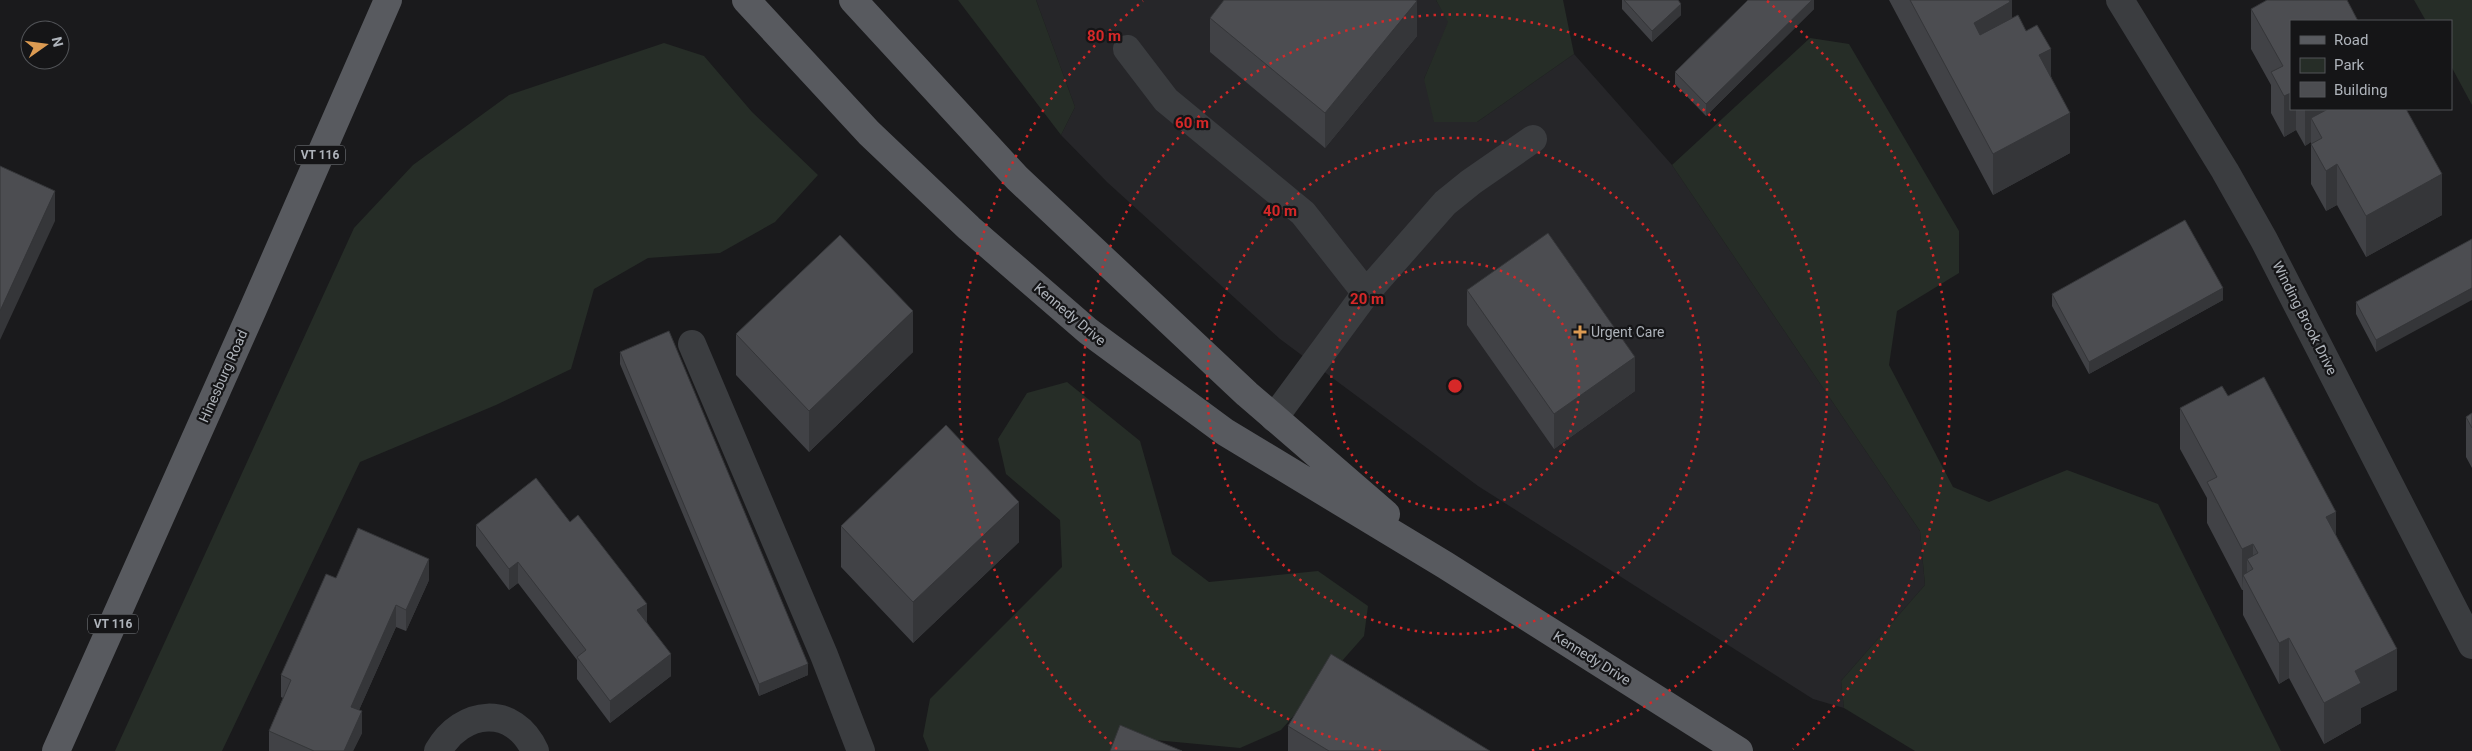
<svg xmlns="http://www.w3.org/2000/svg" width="2472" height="751" font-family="Roboto,sans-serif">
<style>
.built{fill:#262629}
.green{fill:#262d27}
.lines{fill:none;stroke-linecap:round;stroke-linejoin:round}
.minor{stroke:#3b3d40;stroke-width:28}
.major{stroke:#585a5f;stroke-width:28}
.wall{fill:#414246}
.shaded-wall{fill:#353639}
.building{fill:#4c4d51;stroke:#353639}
.ring{fill:none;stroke:#d62828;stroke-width:2.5;stroke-dasharray:2.5 5}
.poi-dot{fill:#dc9b52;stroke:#151517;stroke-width:2}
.labels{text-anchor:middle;stroke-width:4.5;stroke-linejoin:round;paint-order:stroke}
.shield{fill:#151517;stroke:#808489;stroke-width:1}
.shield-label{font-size:12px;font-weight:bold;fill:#aeb3ba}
.street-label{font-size:14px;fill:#aeb3ba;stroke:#151517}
.poi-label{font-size:14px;fill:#aeb3ba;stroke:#151517;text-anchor:start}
.centre{fill:#d62828;stroke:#151517;stroke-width:2.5}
.ring-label{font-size:15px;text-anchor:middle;font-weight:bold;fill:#d62828;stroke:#151517;stroke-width:4.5;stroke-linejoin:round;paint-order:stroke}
</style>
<rect width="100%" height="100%" fill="#1a1a1c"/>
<path class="built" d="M1036,0h400l13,22 -25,57 53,43 97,-68 98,111 248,366 5,54 -84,96 3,27 -31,-9 -335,-213 -198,-147 -173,-157 -46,-47 14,-28z"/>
<path class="green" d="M958,0h78l39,107 -14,28z
M1436,0h127l11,54 -97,68h-43l-10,-43 24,-57z
M2414,0h58v105l-21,-39v-45h-25z
M1810,38l39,6 110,187v42l-62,38 -8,54 64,122 36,15 78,-32 91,34 123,247h-366l-71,-43 -3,-27 84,-96 -5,-54 -248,-366z
M664,43l40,13 48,56 66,63 -43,47 -55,31 -72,5 -54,31 -23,80 -75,36 -136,57 -138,289h-107l239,-523 59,-63 96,-70z
M1067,382l73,59 32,113 37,28 109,-11 50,35 -4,30 -83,94 -41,18 -96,-9 -21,12h-194l-6,-15 7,-37 132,-132 -2,-47 -54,-46 -8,-35 29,-46z"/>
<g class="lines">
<path class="minor" d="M2120,0l105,171 39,69 208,405
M1127,49l39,51 137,113 63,80
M692,344l132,311 37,96
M1274,418l92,-125 79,-90 26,-21 62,-43
M438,751c24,-42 76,-47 97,0"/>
<path class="major" d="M746,0l123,133 100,95 119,103 137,101 220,133 294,186
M853,0l164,178 230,216 139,120
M56,751l197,-442 135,-309"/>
</g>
<path class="wall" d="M1622,0h56l3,15 -29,27 -30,-33z
M1814,0v9l-108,107 -31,-32v-12z
M1889,0h123v18l-2,1 41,57 19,77 -77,42z
M2251,9l40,12v88h115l36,106 -76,42 -29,-52 -11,6 -15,-27v-42l-6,4 -9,-16 -12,7 -13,-24v-28l-20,-36z
M1210,18l207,18 -92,112 -115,-96z
M2472,239l-96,113 -20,-38v-12z
M1467,290l168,101 -81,58 -87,-124z
M2052,294l171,6 -134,74 -37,-68z
M736,334l177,18 -104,100 -73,-77z
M620,352l188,323 -49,21 -139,-332z
M2228,396l108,139 61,155 -36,18v15l-37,21 -35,-66 -10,6 -36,-69v-25h-1l-35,-67v-25l-27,-49v-41z
M2472,413v55l-6,-11v-40z
M476,525l171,97 24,54 -61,47 -33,-44v-19l-59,-77 -9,7 -33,-44z
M841,526l178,16 -106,101 -72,-76z
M429,580l-23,51 -10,-4 -37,83 3,23 -9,18h-84v-20l14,-33 -2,-1v-22z
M1288,726l202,25h-202z"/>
<path class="shaded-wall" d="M1812,0h2v9l-108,107v-12z
M2000,0h12v18h-2v25l-36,20v-40z
M1417,1v35l-92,112v-35z
M1681,4v11l-29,27v-11z
M2051,49v41l-12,-35z
M2291,93v16h5v21l-12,7v-41z
M2305,109h37l-31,9v24l-6,4z
M2070,113v40l-77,42v-41z
M2337,164v41l-11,6v-40z
M2442,174v41l-76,42v-41z
M55,191v30l-55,119v-29z
M2223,288v12l-134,74v-12z
M2472,288v12l-96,52v-12z
M913,311v41l-104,100v-41z
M1635,357v34l-81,58v-35z
M1019,502v40l-106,101v-41z
M2336,512v41l-10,-36z
M2253,544v25l-6,-10v24l-4,-8 -1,15v-41z
M429,559v21l-23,51v-21z
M518,562v21l-9,7v-21z
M647,604v21l-10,-15z
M396,605v22l-45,101v-21z
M2289,638v40l-10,6v-41z
M2397,649v41l-36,18v15l-37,21v-41l31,-32z
M671,654v22l-61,47v-22z
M808,664v11l-49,21v-12z
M362,711v22l-9,18h-9z"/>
<path class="building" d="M1224,0h191l2,1 -92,112 -115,-95z
M1624,0h54l3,4 -29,27z
M1748,0h64l-106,104 -31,-32z
M1910,0h99l1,2 -36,21 6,12 38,-20 8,16 11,-6 14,24 -12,6 31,58 -77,41z
M2267,0h80l11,21h-67v72l-7,3 -13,-24 12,-6 -32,-57z
M2328,109h78l36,65 -76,42 -29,-52 -11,7 -15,-27 11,-6 -11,-20z
M0,166l55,25 -55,120z
M2185,220l38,68 -134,74 -37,-68z
M1548,233l87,124 -81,57 -87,-124z
M840,235l73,76 -104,100 -73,-77z
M2472,239v49l-96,52 -20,-38z
M669,331l139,333 -49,20 -139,-332z
M2264,377l72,135 -10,5 71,132 -42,22 6,12 -37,20 -35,-65 -10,5 -36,-68 10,-6 -6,-10 11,-6 -5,-9 -11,5 -35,-67 10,-5 -37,-69 42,-22 6,10z
M2472,413v15l-6,-11z
M946,425l73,77 -106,100 -72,-76z
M536,478l34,44 8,-7 69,89 -10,6 34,44 -61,47 -33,-44 9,-7 -68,-88 -9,7 -33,-44z
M358,528l71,31 -23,51 -10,-5 -45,102 11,4 -18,40h-30l-45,-20 22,-51 -10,-5 45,-101 10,4z
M1331,654l159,97h-161l-41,-25z
M1120,725l62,26h-72z"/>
<g class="ring">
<circle cx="1455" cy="386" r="124"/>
<circle cx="1455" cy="386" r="248"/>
<path d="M1381 751A372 372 0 1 1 1529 751"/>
<path d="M1117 749A496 496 0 0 1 1143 1M1767 1A496 496 0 0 1 1793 749"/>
</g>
<path class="poi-dot" d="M1577.5 324.5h5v5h5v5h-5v5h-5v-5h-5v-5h5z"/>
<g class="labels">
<g class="shield">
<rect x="295" y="145.5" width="50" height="19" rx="4"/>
<rect x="88" y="614.5" width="50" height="19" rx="4"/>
</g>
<g class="shield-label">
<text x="320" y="159">VT 116</text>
<text x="113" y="628">VT 116</text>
</g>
<g class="street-label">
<text transform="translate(1070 314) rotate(40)" y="5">Kennedy Drive</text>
<text transform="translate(2305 318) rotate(63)" y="5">Winding Brook Drive</text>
<text transform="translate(223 376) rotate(-66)" y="5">Hinesburg Road</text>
<text transform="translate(1592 658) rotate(32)" y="5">Kennedy Drive</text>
</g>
<g class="poi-label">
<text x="1591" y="337">Urgent Care</text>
</g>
</g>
<circle cx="1455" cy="386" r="8" class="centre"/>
<g class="ring-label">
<text x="1104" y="41">80 m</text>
<text x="1192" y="128">60 m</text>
<text x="1280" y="216">40 m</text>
<text x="1367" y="304">20 m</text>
</g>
<rect x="2290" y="20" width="162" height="90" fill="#151517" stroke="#525458"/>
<rect x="2300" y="36" width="25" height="8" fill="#585a5f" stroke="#525458"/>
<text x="2334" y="45" font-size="15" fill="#aeb3ba">Road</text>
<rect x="2300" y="58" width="25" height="15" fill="#262d27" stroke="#525458"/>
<text x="2334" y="70" font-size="15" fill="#aeb3ba">Park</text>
<rect x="2300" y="82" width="25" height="15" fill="#4c4d51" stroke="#525458"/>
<text x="2334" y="95" font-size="15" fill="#aeb3ba">Building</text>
<g transform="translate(45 45) rotate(76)"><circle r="24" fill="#151517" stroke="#525458"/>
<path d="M0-4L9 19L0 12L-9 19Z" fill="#dc9b52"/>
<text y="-8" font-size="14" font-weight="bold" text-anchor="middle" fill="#aeb3ba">N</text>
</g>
</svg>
